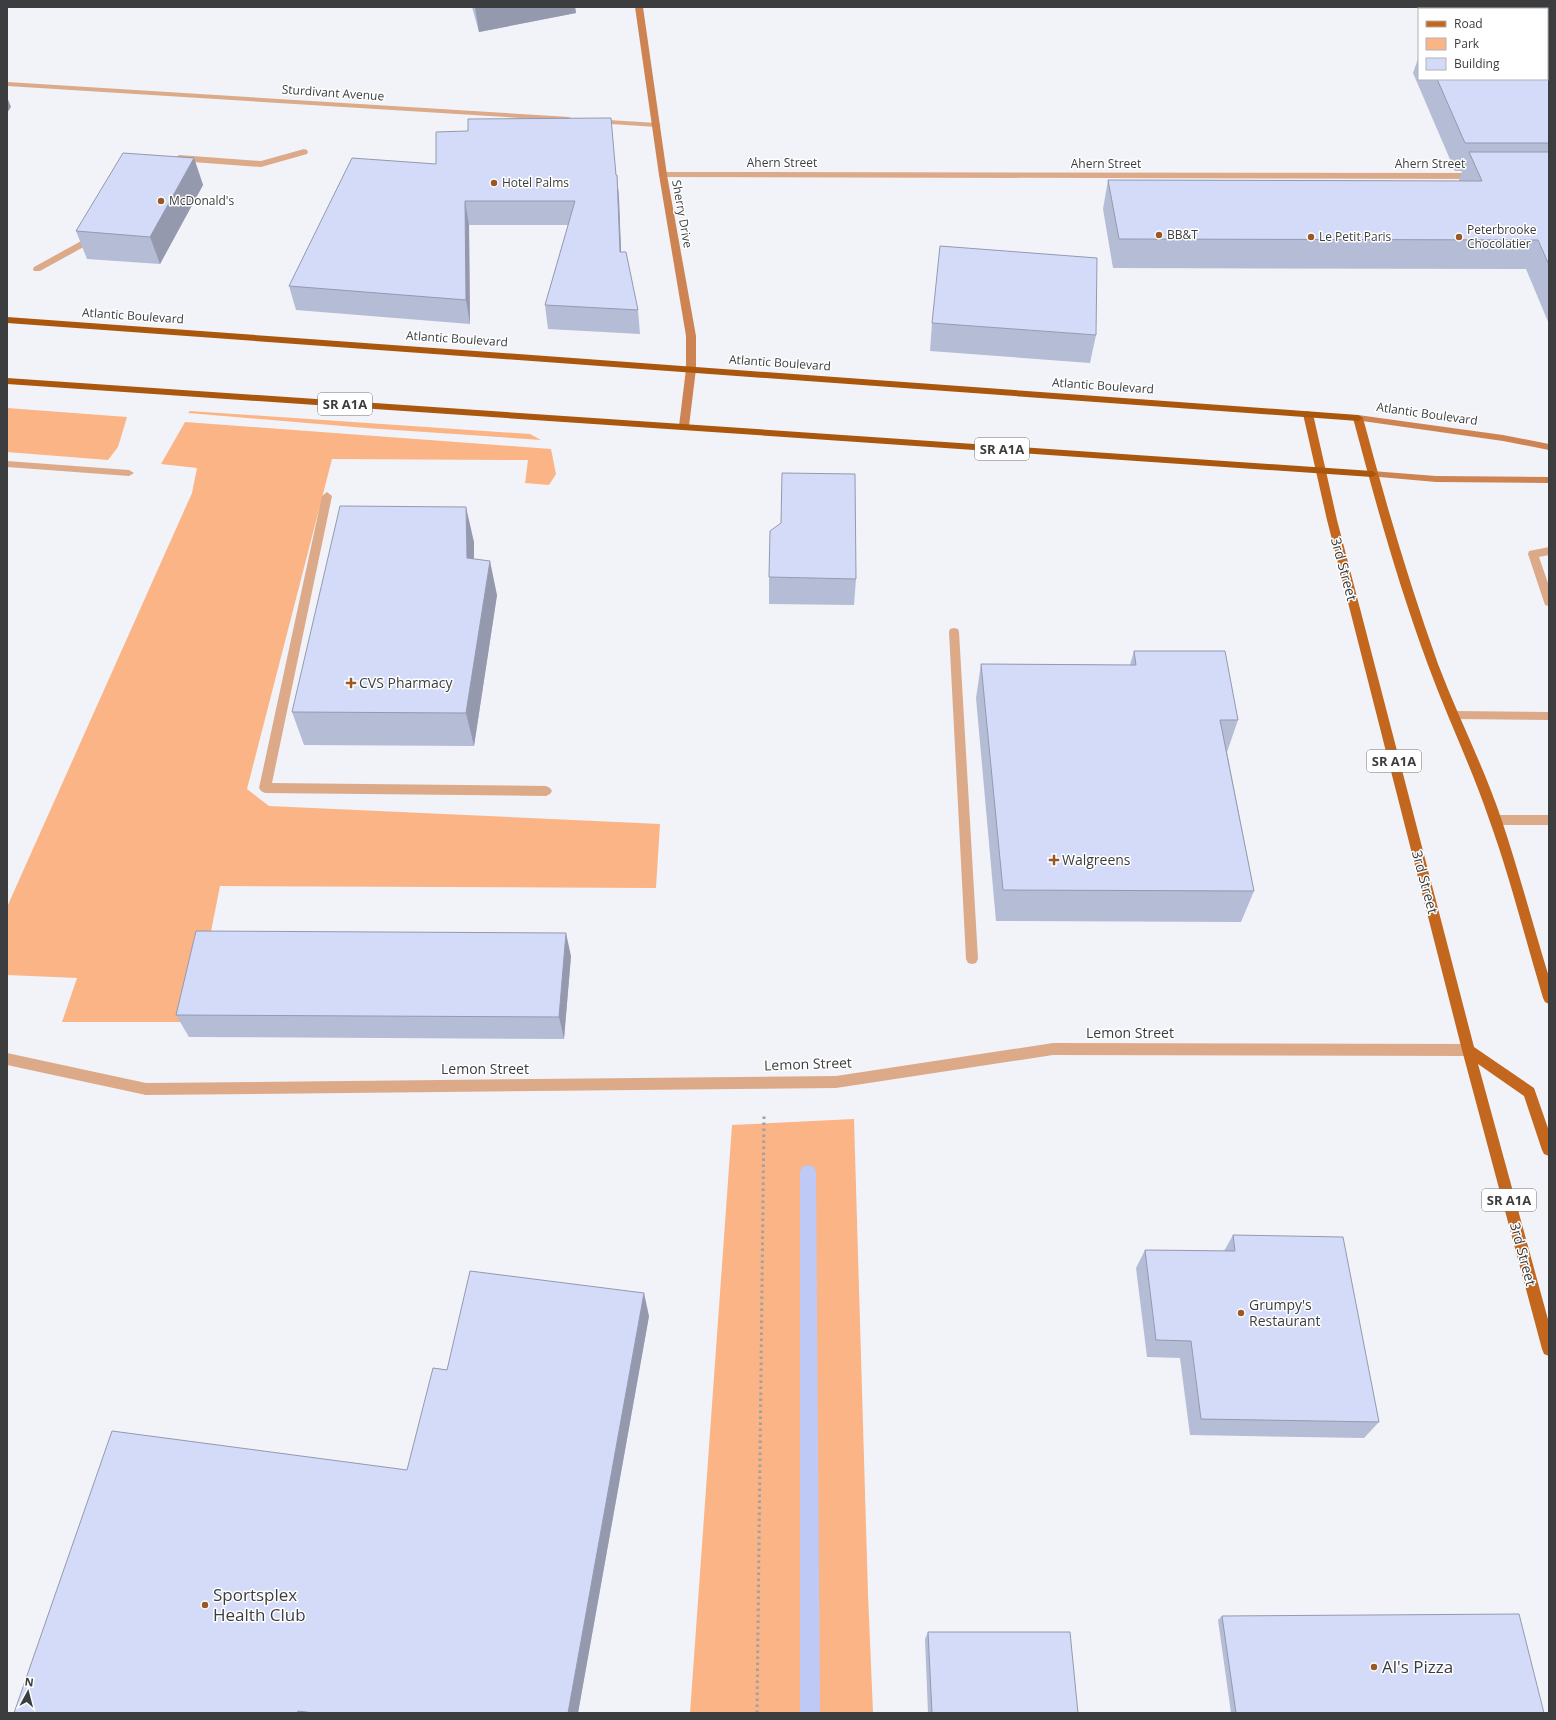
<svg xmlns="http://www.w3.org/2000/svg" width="1556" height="1720" font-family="'Open Sans',sans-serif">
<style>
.green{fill:#fbb485}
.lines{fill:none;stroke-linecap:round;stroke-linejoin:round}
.stream{fill:#bec9f5;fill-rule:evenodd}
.path{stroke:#9fa1a4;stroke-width:3;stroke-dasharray:2.5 3.5;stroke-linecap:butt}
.lane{fill:#ddaa89;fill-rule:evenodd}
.street{fill:#ddaa89;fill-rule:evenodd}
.secondary{fill:#ce8452;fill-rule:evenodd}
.primary{fill:#c2671d;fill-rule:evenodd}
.highway{fill:#aa560c;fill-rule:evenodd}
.wall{fill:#b5bcd6}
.shaded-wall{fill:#9499ae}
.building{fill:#d3dbf9;stroke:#9499ae}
.poi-dot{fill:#9b5827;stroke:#fff;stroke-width:1.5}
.labels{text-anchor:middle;stroke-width:3;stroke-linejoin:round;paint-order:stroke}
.far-street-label{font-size:12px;fill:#3c3d3f;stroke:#fff}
.far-poi-label{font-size:12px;fill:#3c3d3f;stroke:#fff;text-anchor:start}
.shield{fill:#fff;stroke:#767779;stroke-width:1}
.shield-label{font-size:13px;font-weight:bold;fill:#3c3d3f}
.street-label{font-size:14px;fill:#3c3d3f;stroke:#fff}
.poi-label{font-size:14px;fill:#3c3d3f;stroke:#fff;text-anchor:start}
.near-poi-label{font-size:17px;fill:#3c3d3f;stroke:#fff;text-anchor:start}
</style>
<rect width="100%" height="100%" fill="#f1f3f8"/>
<path class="green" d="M7,408l120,9 -9,30 -10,13 -101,-8z
M190,411l340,23 11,6 -175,-12 -178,-15z
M185,422l366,27 5,25 -7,11 -24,-2 3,-23 -196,-1 -85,330 22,17 391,18 -4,64 -436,-2 -27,136h-131l15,-44 -70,-3v-68l185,-414 5,-25 -36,-4z
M854,1119l14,475 5,119h-183l42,-588z"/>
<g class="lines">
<path class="stream" d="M808,1165l6,2 2,5 4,541h-20v-541l2,-5z"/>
<path class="path" d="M757,1713l7,-598"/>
<path class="lane" d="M304,149l3,1 1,2 -1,2 -46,13 -82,-6 -4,-3 4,-3 82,6z
M91,230l4,3 -6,11 -49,27h-6l-1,-2 1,-2 49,-27 5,-9z
M7,461l122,9 5,3 -5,3 -122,-9z
M327,492l5,4 -60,287 274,3 4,2 2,3 -2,3 -4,2 -281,-3 -4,-2 -2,-3 63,-292z
M1549,547v8l-10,2 10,29v20l-4,-1 -17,-51 1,-3z
M954,628l4,1 1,3 19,327 -2,4 -4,1 -4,-1 -2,-4 -17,-327 1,-3z
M1454,711l95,1v8l-95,-1 -4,-1 -2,-3 2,-3z
M1496,815h53v10h-53l-4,-2 -2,-3 2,-3z
M7,1053l139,30 5,2 2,4 -2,4 -5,2 -139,-30z"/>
<path class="street" d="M7,82l562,35 4,2 -4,2 -562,-35z
M592,119l65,4 4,2 -4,2 -62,-4h-3l-1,-2z
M663,172l813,1 4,3 -4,3 -816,-2 -1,-2 1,-2z
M1053,1043l415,1 5,2 1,4 -1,4 -5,2 -415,-1 -217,33 -690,7 -5,-2 -2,-4 2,-4 5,-2 690,-7z"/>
<path class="secondary" d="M635,7h8l24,168 29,161v33l-7,57 -5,3 -5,-3 7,-57v-33l-27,-161z
M1358,415l145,20 46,9v6l-46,-9 -148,-21 -2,-2z
M1372,471l64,5 113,1v6l-113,-1 -68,-6 -1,-2 1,-2z"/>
<path class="primary" d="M1308,411l5,3 24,106 137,527 60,41 15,43v25l-5,-2 -2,-4 -18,-54 -46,-32 71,259v33l-5,-2 -2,-5 -80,-299 -135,-530 -24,-106z
M1358,415l5,3c22,83 46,165 75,246 20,53 46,103 64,157 17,51 31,104 47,156v27l-4,-2 -2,-4c-18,-60 -33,-121 -54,-179 -18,-53 -42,-102 -61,-154 -30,-81 -53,-164 -75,-247z"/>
<path class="highway" d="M7,317l1351,98 5,3 -5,3 -1351,-98z
M7,378l1365,93 5,3 -5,3 -1365,-93z"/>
</g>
<path class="wall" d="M472,7h103l1,6 -97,19z
M1514,7h35v317l-23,-55 -413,-1 -10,-59 5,-29 351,1v-1l3,-9h-7l-42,-98 6,-17v23h128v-70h-32z
M194,158l9,27 -43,79 -73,-5 -11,-28z
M436,164l181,11 2,24 2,53 17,58 2,24 -92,-5 -3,-24 23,-80h-99l1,99 -174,-14 -7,-24z
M932,323l164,12 -6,28 -160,-12z
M474,542v17l23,36 -23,151 -170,-1 -12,-33z
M769,577l87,2 -2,26 -85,-1z
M1134,651l104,69 -11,32 27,139 -13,31 -245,-1 -20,-223 5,-34 149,1z
M571,956l-7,83 -375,-2 -13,-22z
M1233,1235l146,187 -15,16 -174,-3 -10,-77 -33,-1 -11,-89 9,-18 79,1z
M649,1316l-71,397h-564l393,-243 40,-100z
M1222,1616l322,97h-313l-13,-93z
M928,1632l150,81h-150l-3,-74z"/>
<path class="shaded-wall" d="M475,7h100l1,6 -97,19z
M7,97l4,10 -4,6z
M194,158l9,27 -43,79 -10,-27z
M617,175l2,24 3,77 -2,-24z
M465,201l4,24 1,99 -4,-24z
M466,507l8,35v50l-7,-34z
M490,561l7,34 -23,151 -8,-33z
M566,933l5,23 -7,83 -5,-22z
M644,1293l5,23 -71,397h-10z"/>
<path class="building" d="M1537,7h12v27l-2,-5v-20h-9z
M1547,44h2v99h-84l-28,-64h110z
M611,118l5,57h1l3,77h6l12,58 -93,-5 30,-104h-110l1,99 -177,-14 63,-128 84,6v-32l32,-1v-12z
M1469,152h80v113l-11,-25 -419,-1 -11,-59 374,1z
M123,153l71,5 -44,79 -74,-6z
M940,246l157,12 -1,77 -164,-12z
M782,473l73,1 1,105 -87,-2 1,-46 11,-8z
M340,506l126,1 1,51 23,3 -24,152 -174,-1z
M1134,651h91l13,69h-18l34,171 -251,-1 -22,-226 155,1z
M196,931l370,2 -7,84 -383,-2z
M1233,1235l110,2 36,185 -178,-3 -10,-78 -35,-1 -11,-90 90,1z
M470,1271l174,22 -76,420h-254l-16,-2 -1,2h-283l98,-282 295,39 26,-102 14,2z
M1519,1614l25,99h-308l-14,-97z
M928,1632h142l8,81h-146z"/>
<g class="poi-dot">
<circle cx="494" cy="183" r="4"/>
<circle cx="161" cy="201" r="4"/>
<circle cx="1159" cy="235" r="4"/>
<circle cx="1311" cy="237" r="4"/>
<circle cx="1459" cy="237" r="4"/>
<path d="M349 677h4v4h4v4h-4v4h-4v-4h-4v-4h4z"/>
<path d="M1052 854h4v4h4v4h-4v4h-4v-4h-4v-4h4z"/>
<circle cx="1241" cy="1313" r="4"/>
<circle cx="205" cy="1605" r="4"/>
<circle cx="1374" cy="1667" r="4"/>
</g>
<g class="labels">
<g class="far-street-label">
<text transform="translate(333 93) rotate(4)" y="4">Sturdivant Avenue</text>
<text x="782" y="167">Ahern Street</text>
<text x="1106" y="168">Ahern Street</text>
<text x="1430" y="168">Ahern Street</text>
<text transform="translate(682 214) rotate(80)" y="4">Sherry Drive</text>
<text transform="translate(133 316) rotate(4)" y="4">Atlantic Boulevard</text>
<text transform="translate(457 339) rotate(4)" y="4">Atlantic Boulevard</text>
<text transform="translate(780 363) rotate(4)" y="4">Atlantic Boulevard</text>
<text transform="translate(1103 386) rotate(4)" y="4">Atlantic Boulevard</text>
<text transform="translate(1427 414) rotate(8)" y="4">Atlantic Boulevard</text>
</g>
<g class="far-poi-label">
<text x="502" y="187">Hotel Palms</text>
<text x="169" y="205">McDonald's</text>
<text x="1467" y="234">Peterbrooke<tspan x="1467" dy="14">Chocolatier</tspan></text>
<text x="1167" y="239">BB&amp;T</text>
<text x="1319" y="241">Le Petit Paris</text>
</g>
<g class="shield">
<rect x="318" y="393" width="54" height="22" rx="3"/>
<rect x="975" y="438" width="54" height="22" rx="3"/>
<rect x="1367" y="750" width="54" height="22" rx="3"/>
<rect x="1482" y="1189" width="54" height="22" rx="3"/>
</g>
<g class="shield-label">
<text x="345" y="409">SR A1A</text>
<text x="1002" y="454">SR A1A</text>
<text x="1394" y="766">SR A1A</text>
<text x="1509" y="1205">SR A1A</text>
</g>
<g class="street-label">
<text transform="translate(1344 569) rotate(75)" y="5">3rd Street</text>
<text transform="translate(1425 882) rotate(75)" y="5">3rd Street</text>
<text x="1130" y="1038">Lemon Street</text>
<text transform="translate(808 1064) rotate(-2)" y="5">Lemon Street</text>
<text x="485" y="1074">Lemon Street</text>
<text transform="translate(1523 1254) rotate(75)" y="5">3rd Street</text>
</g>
<g class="poi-label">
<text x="359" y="688">CVS Pharmacy</text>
<text x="1062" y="865">Walgreens</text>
<text x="1249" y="1310">Grumpy's<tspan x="1249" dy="16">Restaurant</tspan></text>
</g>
<g class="near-poi-label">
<text x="213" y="1601">Sportsplex<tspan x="213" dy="20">Health Club</tspan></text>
<text x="1382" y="1673">Al's Pizza</text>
</g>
</g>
<rect width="1556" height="1720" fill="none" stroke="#3c3d3f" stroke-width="16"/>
<rect x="1418" y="8" width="130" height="72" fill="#ffffff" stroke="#b1b1b2"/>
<rect x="1426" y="21" width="20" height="6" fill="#c2671d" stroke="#b1b1b2"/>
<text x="1454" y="28" font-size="12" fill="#3c3d3f">Road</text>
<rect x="1426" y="38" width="20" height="12" fill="#fbb485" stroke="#b1b1b2"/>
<text x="1454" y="48" font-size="12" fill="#3c3d3f">Park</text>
<rect x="1426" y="58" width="20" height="12" fill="#d3dbf9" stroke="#b1b1b2"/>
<text x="1454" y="68" font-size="12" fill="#3c3d3f">Building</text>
<g transform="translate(28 1692) rotate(7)" stroke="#ffffff" stroke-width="3" paint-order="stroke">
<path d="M0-3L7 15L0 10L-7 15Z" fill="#3c3d3f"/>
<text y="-6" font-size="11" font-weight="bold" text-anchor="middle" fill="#3c3d3f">N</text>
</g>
</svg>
